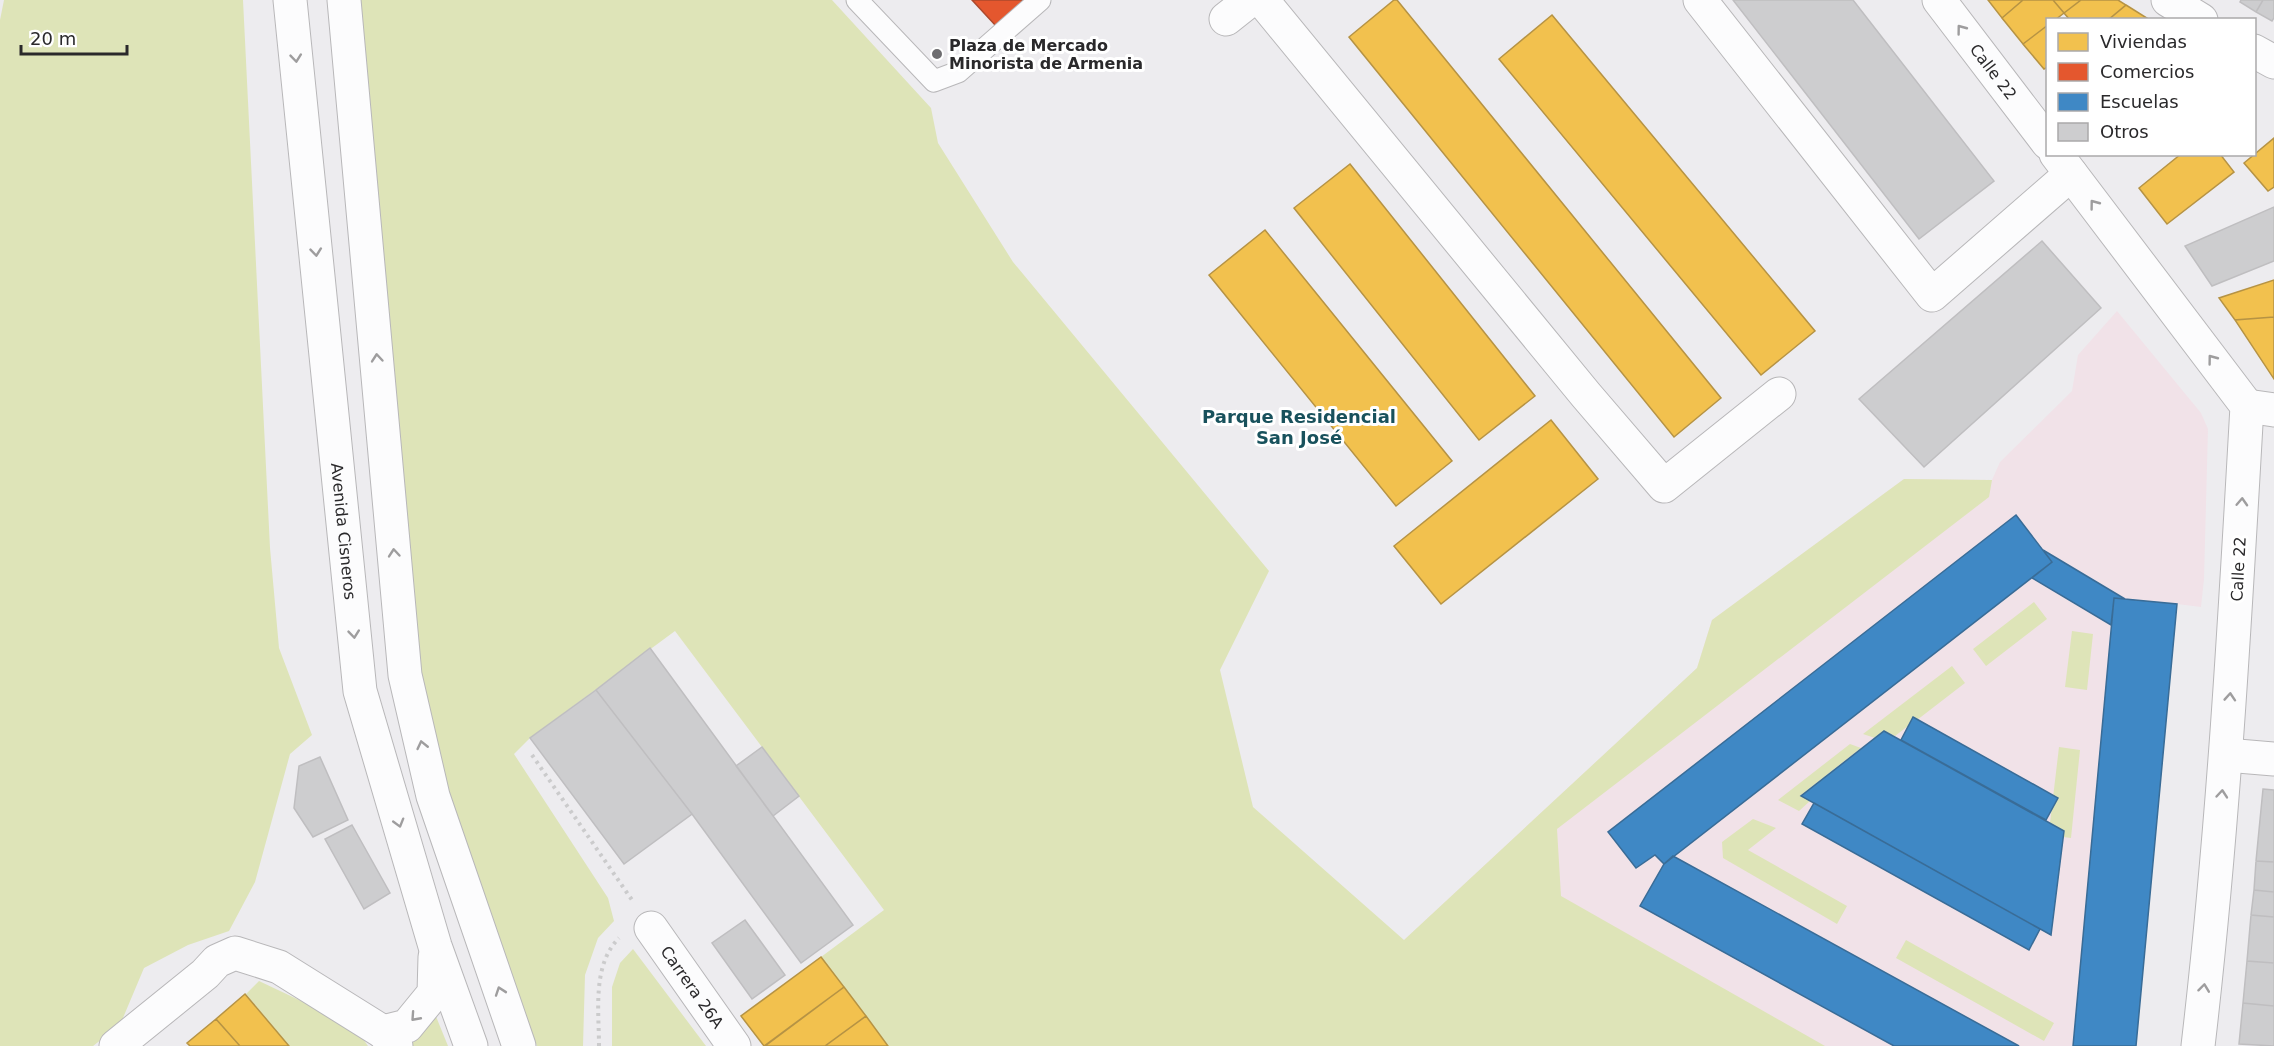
<svg xmlns="http://www.w3.org/2000/svg" width="2274" height="1046" font-family="'DejaVu Sans',sans-serif">
<style>
.education{fill:#f1e2e8}
.green{fill:#dee4b8}
.homes{fill:#f2c14e;stroke:#b69344;stroke-width:1.5}
.shops{fill:#e4572e;stroke:#ac492d;stroke-width:1.5}
.schools{fill:#3f88c5;stroke:#396c97;stroke-width:1.5}
.building{fill:#cdcdcf;stroke:#bfbec0;stroke-width:1.5}
.lines{fill:none;stroke-linecap:round;stroke-linejoin:round}
.service-casing{stroke:#b8b7b9;stroke-width:23}
.minor-casing{stroke:#b8b7b9;stroke-width:35}
.tertiary-casing{stroke:#b8b7b9;stroke-width:35}
.path{stroke:#cbcbcc;stroke-width:4;stroke-dasharray:3 4.5;stroke-linecap:butt}
.service{stroke:#fcfcfd;stroke-width:21}
.minor{stroke:#fcfcfd;stroke-width:33}
.tertiary{stroke:#fcfcfd;stroke-width:33}
.oneway{stroke:#9e9d9e}
.poi-dot{fill:#6e6d70;stroke:#fff;stroke-width:2}
.labels{text-anchor:middle;stroke-width:6;stroke-linejoin:round;paint-order:stroke}
.poi-label{font-size:16px;font-weight:bold;fill:#2a292b;stroke:#fff;text-anchor:start}
.street-label{font-size:16px;fill:#2a292b;stroke:#fff}
.neighbourhood-label{font-size:18px;font-weight:bold;fill:#18515c;stroke:#fff}
</style>
<rect width="100%" height="100%" fill="#edecef"/>
<path class="education" d="M2117,311l84,102 7,16 -4,150 -3,28 -24,-3 -41,442h-480l-252,-106 293,-272 15,-48 192,-141 88,1 8,-18 72,-71 6,-36z"/>
<path class="green" d="M4,0h239l27,548 9,100 33,87 -22,19 -35,128 -26,49 -41,14 -44,23 -24,57 -27,21h-93v-1026z
M358,0h474l99,108 7,35 75,119 256,309 -49,99 33,137 151,133 293,-272 15,-48 192,-141 88,1 -3,17 -432,332 4,67 264,150h-937l-67,-89 63,-47 -209,-279 -145,107 -16,16 94,144 6,23 -16,17 -13,37 -2,71h-46l-105,-288 -24,-166z
M2034,602l13,17 -61,47 -13,-17z
M2072,631l21,3 -6,56 -22,-3z
M1952,666l13,17 -48,37 -4,-2 -5,8 -13,10 -11,-5 -9,7 -12,-4z
M1850,744l11,4 -60,47 9,6 -11,10 -21,-11z
M2059,747l21,3 -9,88 -8,-1 1,-6 -14,-8z
M1753,819l23,9 -28,22 99,56 -10,18 -114,-66 -1,-16z
M1906,940l148,83 -10,18 -148,-83z
M633,949l73,97h-94v-59l8,-24z
M259,981l95,45 14,20h-79l-43,-52z
M435,1014l13,32h-40l-5,-4z"/>
<path class="homes" d="M1394,0h3l324,398 -47,39 -325,-400z
M1988,0h35l-21,18z
M2023,0h30l11,13 -9,7h-7v5l-25,19 -21,-26z
M2053,0h28l-17,13z
M2081,0h37l8,5 -18,15h-38l-6,-7z
M2126,5l24,15h-42z
M1552,15l263,316 -54,44 -262,-316z
M2048,25v42l-4,2 -21,-25z
M2274,138v49l-6,4 -24,-28z
M2181,154h39l14,18 -67,52 -28,-36z
M1350,164l185,232 -56,44 -185,-232z
M1265,230l187,231 -56,45 -187,-231z
M2274,280v37l-39,3 -16,-22z
M2274,317v62l-39,-59z
M1551,420l47,59 -157,125 -47,-58z
M821,957l23,30 -80,59 -23,-30z
M844,987l22,29 -41,30h-60z
M245,994l44,52h-49l-24,-27z
M866,1016l22,30h-63z
M216,1019l24,27h-50l-3,-3z"/>
<path class="shops" d="M972,0h53l-29,26z"/>
<path class="schools" d="M2016,515l36,47 -388,302 -9,-9 -19,13 -28,-36z
M2043,550l82,49 -11,-1 -3,27 -79,-47 20,-16z
M2114,598l63,6 -41,442h-63z
M1913,717l145,81 -12,22 -145,-80z
M1884,731l180,100 -13,104 -250,-139z
M1814,803l226,126 -11,21 -227,-126z
M1673,856l346,190h-125l-254,-140 24,-42z"/>
<path class="building" d="M1733,0h120l141,181 -75,58z
M2241,0h22l-7,12 -16,-10z
M2263,0h11v18l-2,3 -16,-9z
M2274,207v54l-62,25 -27,-40z
M2042,241l59,67 -177,159 -65,-68z
M650,648l203,277 -52,38 -109,-149 -96,-124z
M596,690l96,124 -68,50 -94,-126z
M762,747l37,49 -26,20 -37,-50z
M320,757l28,63 -35,17 -19,-29 5,-42z
M2263,789l11,1v72l-18,-1z
M352,825l38,68 -26,16 -39,-70z
M2256,861l18,1v30l-20,-2z
M2254,890l20,2v25l-23,-2z
M2251,915l23,2v46l-27,-2z
M745,920l40,55 -33,24 -40,-56z
M2247,961l27,2v43l-31,-3z
M2243,1003l31,3v40l-35,-2z"/>
<g class="lines">
<defs>
<path id="service" d="M857,0l77,81 24,-9 82,-72"/>
<g id="minor">
<path id="s1" d="M290,0l70,691 75,255 36,100"/>
<path d="M344,0l61,675 28,121 86,250"/>
<path d="M1262,0l324,395 78,91 115,-92"/>
<path d="M1700,0l232,295 139,-121"/>
<path d="M1226,19l24,-19"/>
<path d="M2247,406l27,4"/>
<path d="M2226,755l48,4"/>
<path id="s2" d="M651,928l83,118"/>
<path d="M383,1032l24,-6 27,-33 1,-36"/>
<path d="M116,1046l89,-72 12,-13 18,-8 44,14 104,65 13,14"/>
</g>
<g id="tertiary">
<path id="s3" d="M1939,0l109,143"/>
<path d="M2168,0l33,20"/>
<path d="M2254,51l20,11"/>
<path d="M2056,154l191,252c-12,214 -24,427 -49,640"/>
</g>
</defs>
<use href="#service" class="service-casing"/>
<use href="#minor" class="minor-casing"/>
<use href="#tertiary" class="tertiary-casing"/>
<path class="path" d="M532,755l100,145
M599,1046c0,-35 -7,-81 20,-108"/>
<use href="#service" class="service"/>
<use href="#minor" class="minor"/>
<use href="#tertiary" class="tertiary"/>
</g>
<defs><path id="oneway-chevron" d="M-2-3.5L2.5 0L-2 3.5" fill="none" stroke-width="1.6" stroke-linecap="round" stroke-linejoin="round" transform="scale(1.5)"/></defs>
<g class="oneway">
<use href="#oneway-chevron" transform="translate(1961 29) rotate(-127)"/>
<use href="#oneway-chevron" transform="translate(296 58) rotate(84)"/>
<use href="#oneway-chevron" transform="translate(2094 204) rotate(-127)"/>
<use href="#oneway-chevron" transform="translate(316 252) rotate(84)"/>
<use href="#oneway-chevron" transform="translate(377 358) rotate(-95)"/>
<use href="#oneway-chevron" transform="translate(2212 359) rotate(-127)"/>
<use href="#oneway-chevron" transform="translate(2242 502) rotate(-87)"/>
<use href="#oneway-chevron" transform="translate(394 553) rotate(-95)"/>
<use href="#oneway-chevron" transform="translate(354 634) rotate(84)"/>
<use href="#oneway-chevron" transform="translate(2230 697) rotate(-86)"/>
<use href="#oneway-chevron" transform="translate(422 745) rotate(-103)"/>
<use href="#oneway-chevron" transform="translate(2222 794) rotate(-85)"/>
<use href="#oneway-chevron" transform="translate(399 823) rotate(74)"/>
<use href="#oneway-chevron" transform="translate(2204 988) rotate(-83)"/>
<use href="#oneway-chevron" transform="translate(500 991) rotate(-109)"/>
<use href="#oneway-chevron" transform="translate(415 1017) rotate(132)"/>
</g>
<circle class="poi-dot" cx="937" cy="54" r="6"/>
<g class="labels">
<g class="poi-label">
<text x="949" y="51">Plaza de Mercado<tspan x="949" dy="18">Minorista de Armenia</tspan></text>
</g>
<g class="street-label">
<text dy="6" stroke="none"><textPath href="#s3" startOffset="90">Calle 22</textPath></text>
<text dy="6" stroke="none"><textPath href="#s1" startOffset="534">Avenida Cisneros</textPath></text>
<text transform="translate(2238 569) rotate(-87)" y="6">Calle 22</text>
<text dy="6" stroke="none"><textPath href="#s2" startOffset="72">Carrera 26A</textPath></text>
</g>
<g class="neighbourhood-label">
<text x="1299" y="423">Parque Residencial<tspan x="1299" dy="21">San José</tspan></text>
</g>
</g>
<rect x="2046" y="18" width="210" height="138" fill="#ffffff" stroke="#aaa9aa" stroke-width="1.5"/>
<rect x="2058" y="33" width="30" height="18" fill="#f2c14e" stroke="#aaa9aa" stroke-width="1.5"/>
<text x="2100" y="48" font-size="18" fill="#2a292b">Viviendas</text>
<rect x="2058" y="63" width="30" height="18" fill="#e4572e" stroke="#aaa9aa" stroke-width="1.5"/>
<text x="2100" y="78" font-size="18" fill="#2a292b">Comercios</text>
<rect x="2058" y="93" width="30" height="18" fill="#3f88c5" stroke="#aaa9aa" stroke-width="1.5"/>
<text x="2100" y="108" font-size="18" fill="#2a292b">Escuelas</text>
<rect x="2058" y="123" width="30" height="18" fill="#cdcdcf" stroke="#aaa9aa" stroke-width="1.5"/>
<text x="2100" y="138" font-size="18" fill="#2a292b">Otros</text>
<path d="M21 45v9h106v-9" fill="none" stroke="#2a292b" stroke-width="3"/>
<text x="30" y="45" font-size="18" fill="#2a292b" stroke="#ffffff" stroke-width="4.5" paint-order="stroke">20 m</text>
</svg>
